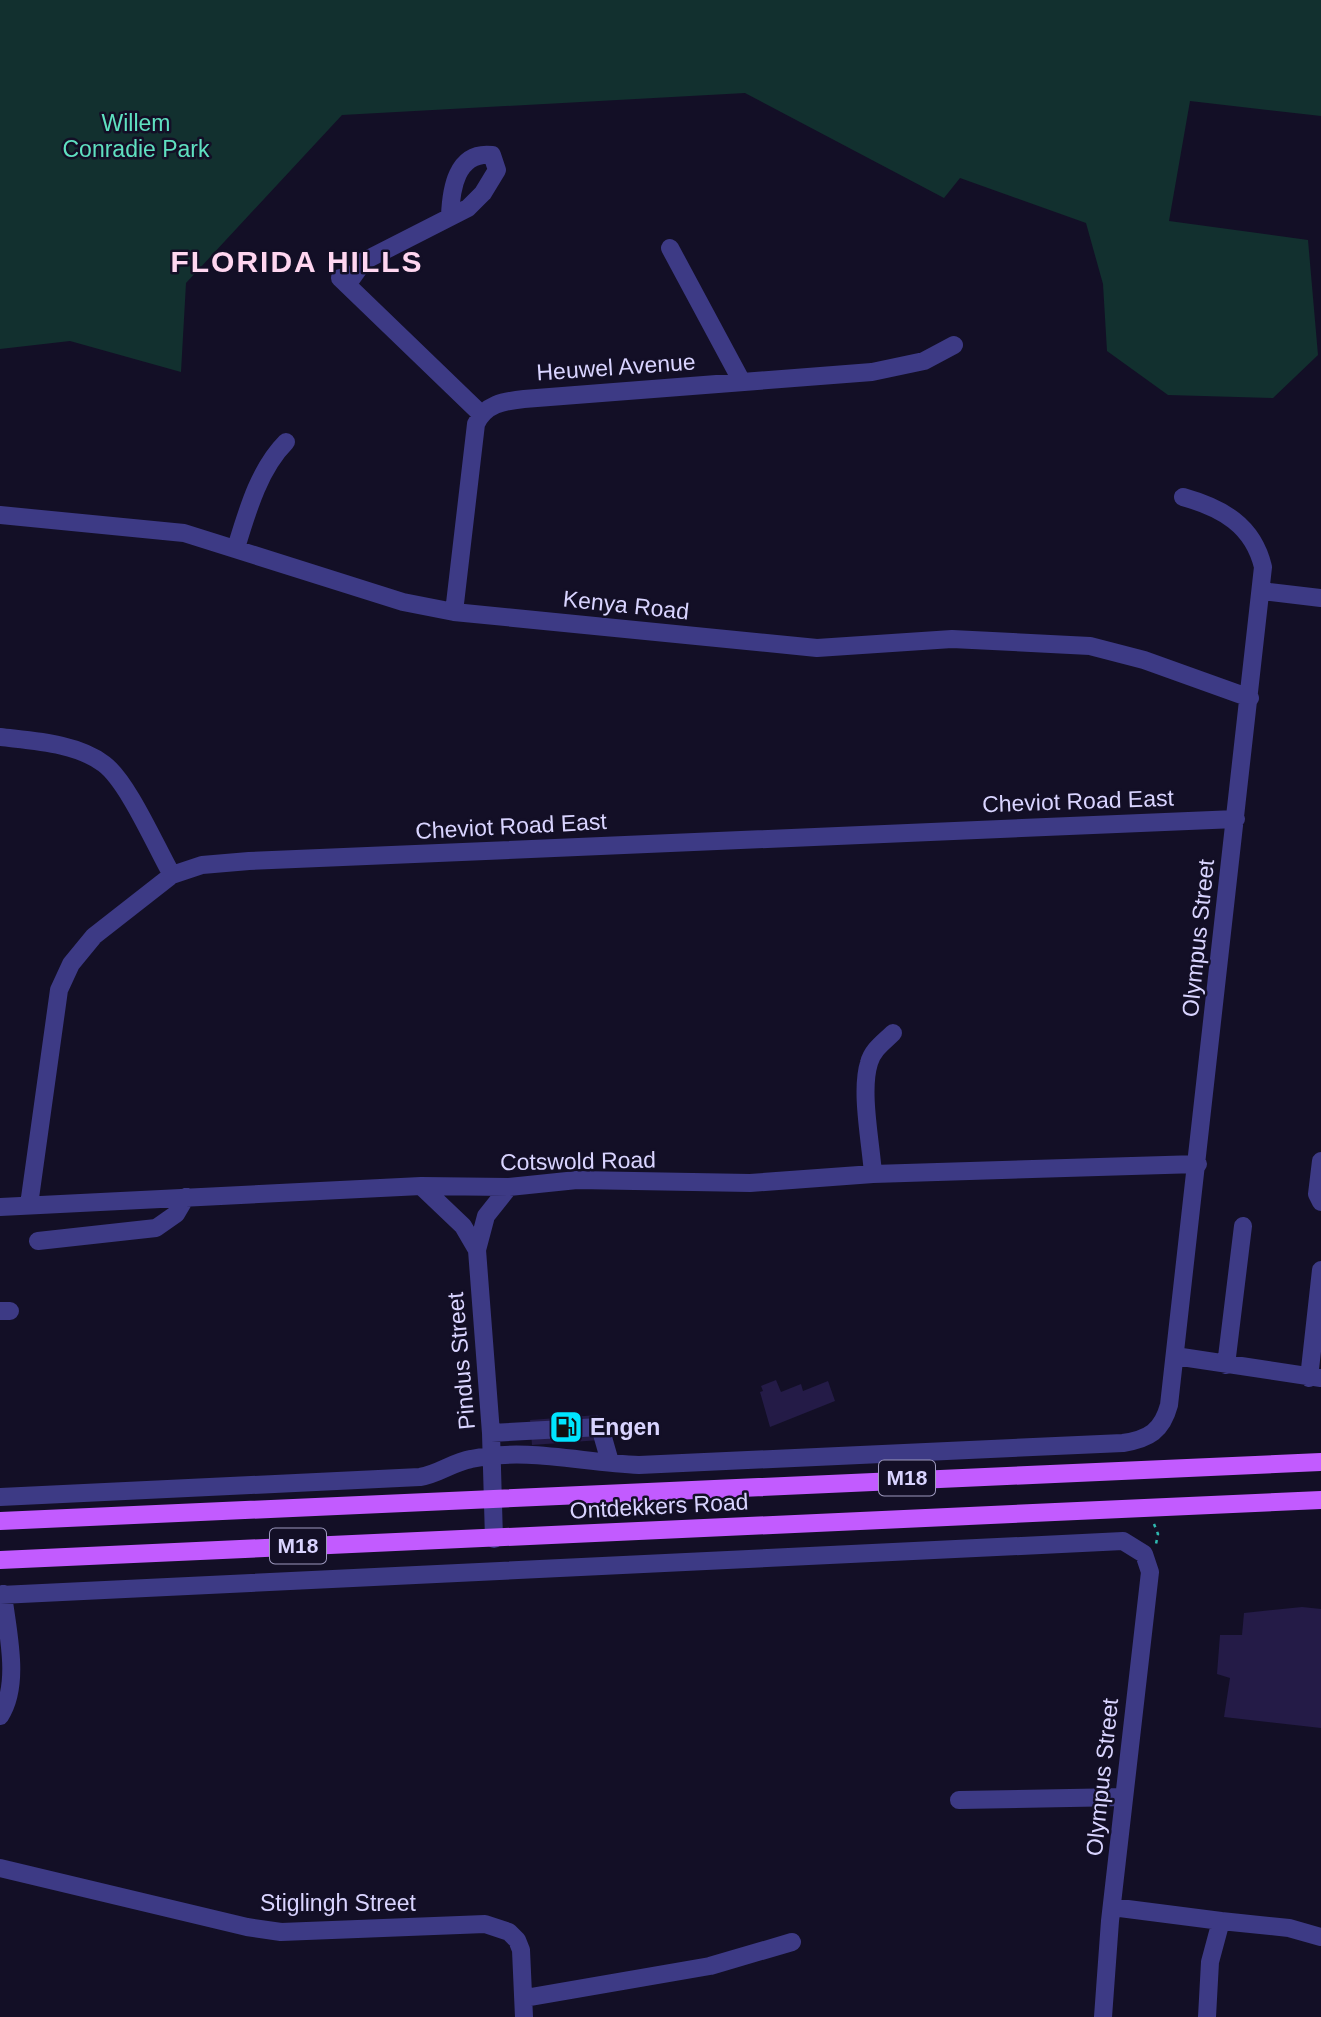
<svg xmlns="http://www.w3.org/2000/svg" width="1321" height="2017" font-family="Arial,sans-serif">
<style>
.green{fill:#12302f}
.building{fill:#241b47}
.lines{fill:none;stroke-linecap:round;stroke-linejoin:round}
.path{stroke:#2fb8b0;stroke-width:2.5;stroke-dasharray:3.5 5;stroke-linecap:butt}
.minor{stroke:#3d3a85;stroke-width:18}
.major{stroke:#c25bff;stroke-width:18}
.labels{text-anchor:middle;stroke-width:5;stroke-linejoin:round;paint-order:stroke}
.shield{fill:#130f26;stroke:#9e99be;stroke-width:2}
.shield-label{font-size:21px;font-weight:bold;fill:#d9d4ff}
.park-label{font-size:23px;fill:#5fe0c0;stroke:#130f26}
.street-label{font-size:23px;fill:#d9d4ff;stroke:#130f26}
.poi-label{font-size:23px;font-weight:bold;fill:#d9d4ff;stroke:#130f26;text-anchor:start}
.district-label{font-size:30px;font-weight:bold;letter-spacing:2px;fill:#ffd6f0;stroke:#130f26}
</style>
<rect width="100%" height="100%" fill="#130f26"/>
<path class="green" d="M0,0h1321v116l-131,-15 -21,120 139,19 10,115 -45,43 -105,-3 -61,-44 -4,-67 -17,-61 -126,-45 -16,20 -199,-105 -403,22 -156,168 -5,89 -111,-31 -70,8z"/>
<path class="building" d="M776,1380l5,12 20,-8 2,7 25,-10 7,20 -65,26 -10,-35 3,-1 -2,-5z
M598,1415l2,25 -68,5 -2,-25z
M1302,1607l19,2v119l-97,-11 6,-39 -13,-4 3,-39h22l2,-22z"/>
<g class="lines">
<path class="path" d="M1154,1524l4,10 -2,10"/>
<path class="minor" d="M670,248l72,134
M340,278l141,136
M347,285l17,-24 104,-53 15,-15 14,-23 -5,-15c-36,-4 -41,35 -42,61
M0,515l184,18 219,69 51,10 363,36 135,-9 138,7 54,14 106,38
M236,548c11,-36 23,-79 50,-106
M1262,591l59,7
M454,612l22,-188c9,-20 28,-23 48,-25l348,-27 52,-11 30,-16
M0,737c33,4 77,6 104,27 24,18 52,83 68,111
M1321,1161l-4,33 4,8
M873,1174c-2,-30 -13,-83 -4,-111 3,-13 15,-21 24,-30
M421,1186l42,40 14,24
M29,1205l30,-215 12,-26 23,-28 78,-61 30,-10 47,-4 987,-42
M0,1207l421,-21 88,1 68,-7 173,3 123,-9 325,-10
M38,1241l118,-13 20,-14 10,-17
M0,1311h10
M1175,1356l146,22
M1226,1365l17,-139
M1309,1378l12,-108
M491,1433l109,-6 10,35
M0,1497l420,-20c19,-3 33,-15 51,-18 56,-12 112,4 168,6l484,-22c26,-4 39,-12 46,-38l94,-838c-10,-42 -41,-59 -80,-70
M494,1539l-3,-106 -14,-183 9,-34 23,-29
M0,1595l1123,-54 21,13 6,18 -40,349 -7,96
M0,1716c21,-32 7,-86 3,-122
M959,1800l165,-3
M0,1868l247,59 34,5 204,-8 24,8 8,8 4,10 3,67
M1112,1907l109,14
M525,1998l185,-32 82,-24
M1207,2017l3,-55 11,-41 68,7 32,9"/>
<path class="major" d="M0,1521c440,-21 880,-42 1321,-59
M0,1560l1321,-60"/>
</g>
<defs>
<symbol id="fuel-square" viewBox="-11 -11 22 22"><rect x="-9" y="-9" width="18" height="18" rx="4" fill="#00e5ff" stroke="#130f26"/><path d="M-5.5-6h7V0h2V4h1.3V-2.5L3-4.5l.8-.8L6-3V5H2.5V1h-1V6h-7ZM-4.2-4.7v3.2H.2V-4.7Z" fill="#111"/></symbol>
</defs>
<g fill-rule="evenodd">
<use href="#fuel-square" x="547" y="1408" width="38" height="38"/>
</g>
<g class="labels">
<g class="shield">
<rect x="879" y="1460.5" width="56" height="35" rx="5"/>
<rect x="270" y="1528.5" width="56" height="35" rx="5"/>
</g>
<g class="shield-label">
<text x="907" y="1485">M18</text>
<text x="298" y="1553">M18</text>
</g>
<g class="park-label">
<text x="136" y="131">Willem<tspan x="136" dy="26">Conradie Park</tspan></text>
</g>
<g class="street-label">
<text transform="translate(616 367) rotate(-4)" y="8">Heuwel Avenue</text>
<text transform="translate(626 605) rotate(6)" y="8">Kenya Road</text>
<text transform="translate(1078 801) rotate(-2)" y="8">Cheviot Road East</text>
<text transform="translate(511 826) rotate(-3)" y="8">Cheviot Road East</text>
<text transform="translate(1198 938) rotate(-84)" y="8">Olympus Street</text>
<text transform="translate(578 1161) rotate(-1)" y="8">Cotswold Road</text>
<text transform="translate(461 1361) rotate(-95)" y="8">Pindus Street</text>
<text transform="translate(659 1506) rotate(-3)" y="8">Ontdekkers Road</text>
<text transform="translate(1102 1777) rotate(-84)" y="8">Olympus Street</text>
<text x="338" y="1911">Stiglingh Street</text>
</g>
<g class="poi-label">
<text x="590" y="1435">Engen</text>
</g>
<g class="district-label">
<text x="297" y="272">FLORIDA HILLS</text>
</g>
</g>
</svg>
